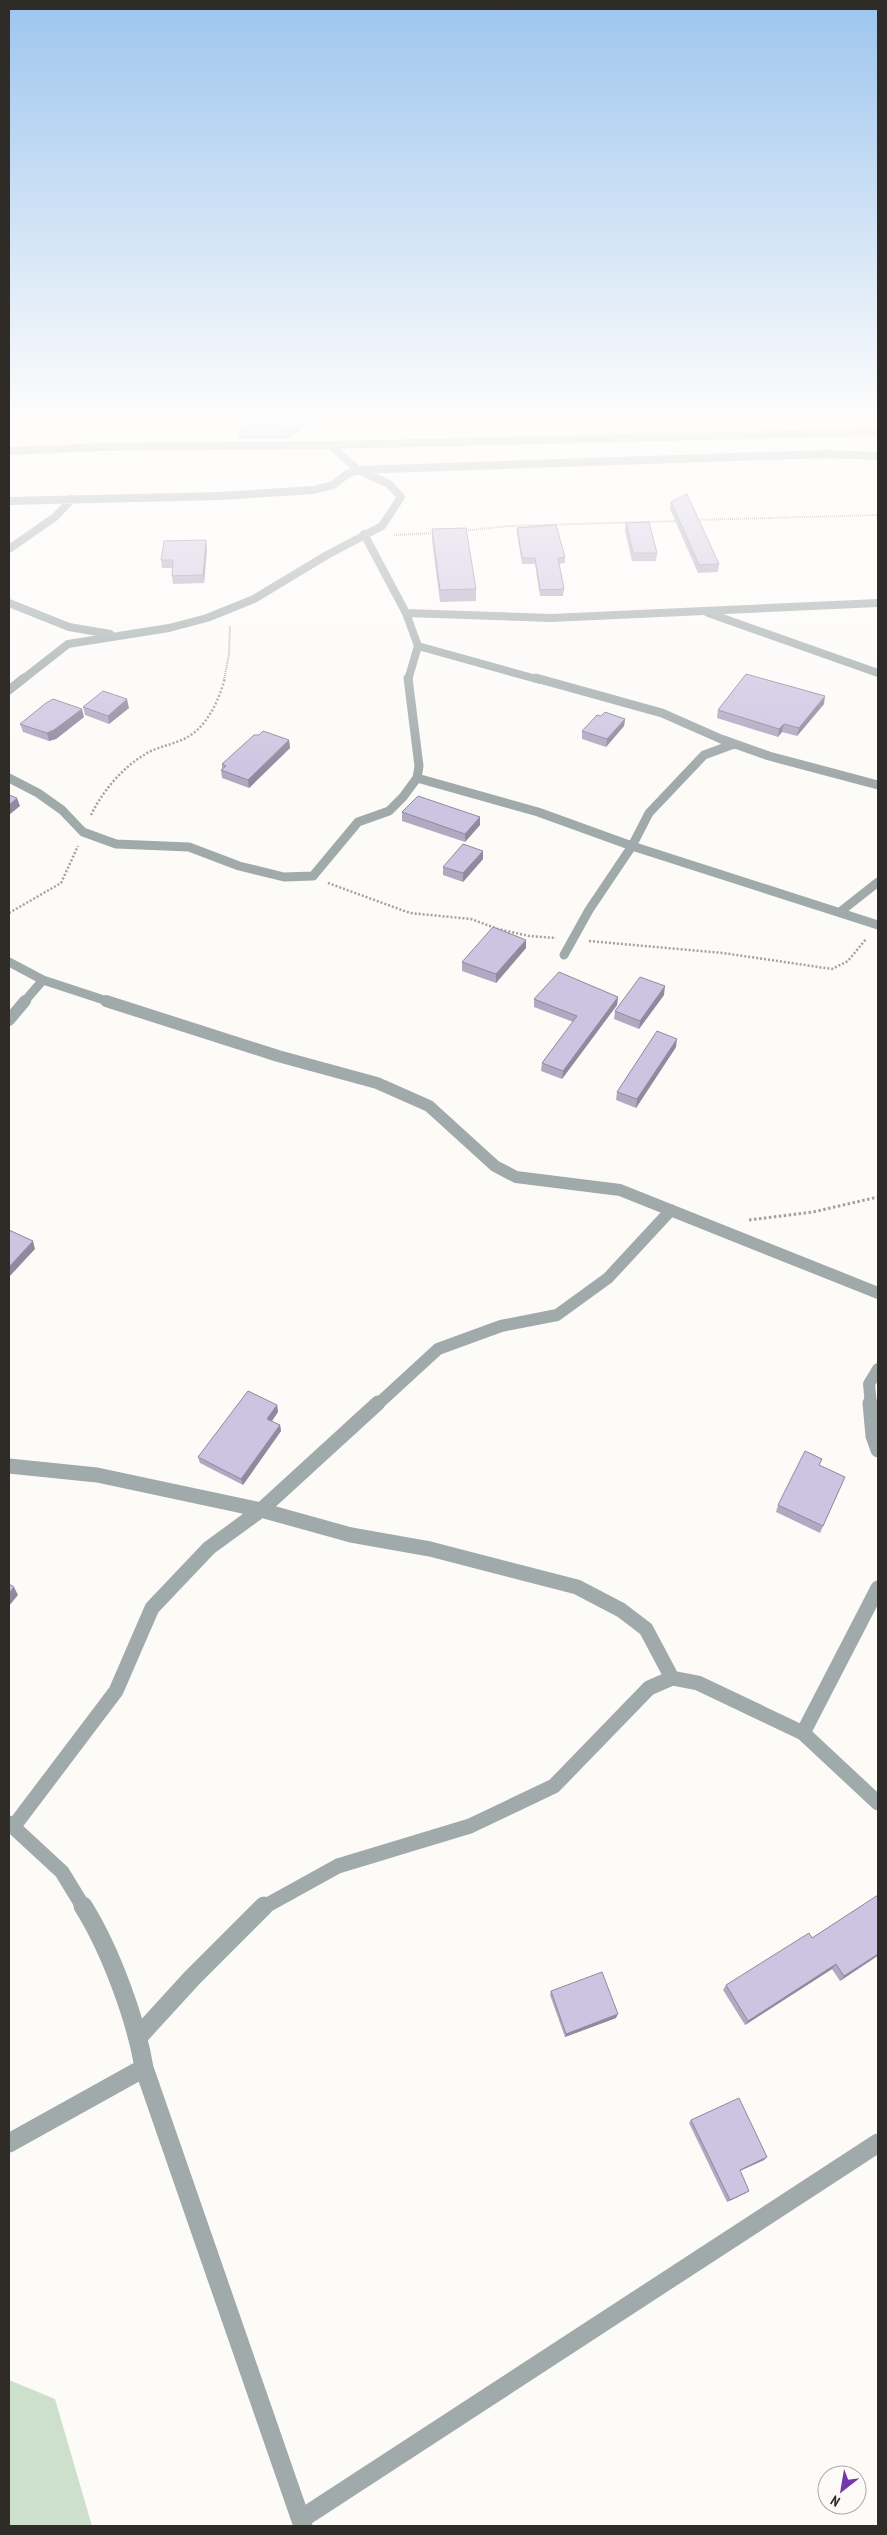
<svg xmlns="http://www.w3.org/2000/svg" width="887" height="2535" font-family="'PT Sans Narrow',sans-serif">
<style>
.green{fill:#cce0cc}
.lines{fill:none;stroke-linecap:round;stroke-linejoin:round}
.path-far2{stroke:#a4a19d;stroke-width:2;stroke-dasharray:1 1;stroke-linecap:butt}
.path-far1{stroke:#a4a19d;stroke-width:2.5;stroke-dasharray:2 2;stroke-linecap:butt}
.path{stroke:#a4a19d;stroke-width:3;stroke-dasharray:2.5 2.5;stroke-linecap:butt}
.minor-far4{stroke:#a1aaab;stroke-width:8}
.minor-far3{stroke:#a1aaab;stroke-width:9}
.minor-far2{stroke:#a1aaab;stroke-width:12}
.minor-far1{stroke:#a1aaab;stroke-width:15}
.minor{stroke:#a1aaab;stroke-width:19}
.wall{fill:#afa9c2}
.shaded-wall{fill:#8f8a9e}
.building{fill:#ccc5e2;stroke:#8f8a9e}
</style>
<rect width="100%" height="100%" fill="#fdfbf8"/>
<path class="green" d="M9,2380l46,19 37,127h-83z"/>
<g class="lines">
<path class="path-far2" d="M696,520l182,-5
M462,531l47,-5 169,-5
M394,535l42,-2
M224,680l5,-26 1,-28"/>
<path class="path-far1" d="M91,815c11,-23 31,-47 53,-60 10,-7 23,-9 35,-14 26,-9 39,-38 46,-63
M328,883l82,30 61,6 27,10 31,7 27,2
M9,913l52,-30 17,-37
M589,941l134,12 109,16 16,-8 18,-22"/>
<path class="path" d="M749,1220l64,-8 65,-15"/>
<path class="minor-far4" d="M9,451l93,-4 228,-2 548,-13
M9,501l211,-5 94,-6 19,-5 14,-11 11,-4 468,-16 52,2
M364,534l42,79 12,33 -10,34
M9,549l46,-32 17,-18
M9,603l60,24 41,7
M406,613l145,5 327,-15
M708,613l170,60
M418,646l122,34
M22,680l46,-36 101,-16 38,-10 47,-19 73,-44 55,-29 19,-29 -12,-13 -31,-14 -28,-25"/>
<path class="minor-far3" d="M536,678l126,35 59,26 48,17 109,29
M9,690l15,-12
M9,778l29,15 24,17 21,22 33,12 73,3 50,19 45,11 29,-1 45,-54 31,-11 14,-14 14,-19 2,-12 -11,-88
M417,778l121,34 94,34 246,79
M840,912l38,-30
M564,955l25,-45 43,-64 17,-33 55,-58 30,-11
M9,962l34,18 67,22
M24,1002l19,-22"/>
<path class="minor-far2" d="M106,1001l172,55 99,27 52,23 66,60 21,11 104,13 258,103
M9,1020l16,-19
M377,1405l61,-56 63,-23 56,-11 51,-37 63,-68
M871,1405l-2,-21 9,-15"/>
<path class="minor-far1" d="M870,1403l3,33 5,14
M9,1466l88,9 164,35 90,25 79,14 147,38 44,23 25,19 26,49
M803,1733l75,-145
M9,1823l53,49 22,36
M14,1826l102,-135 36,-83 57,-60 52,-38 117,-107
M262,1908l76,-42 132,-40 84,-40 95,-98 23,-10 26,5 105,50 75,70"/>
<path class="minor" d="M83,1906c27,43 53,113 61,162l159,458
M139,2036l53,-58 72,-72
M9,2143l135,-75
M301,2519l577,-376"/>
</g>
<path class="wall" d="M240,421h75l-28,18h-49l-1,-7 13,-8z
M671,502l48,62 -1,8 -20,1 -28,-64z
M626,523l31,30 -1,8h-24l-7,-30z
M517,528l48,29v6l-6,1 5,25 -1,7h-23l-5,-32h-13l-5,-31z
M432,529l44,60v12l-36,1 -8,-61z
M207,548l-3,35 -31,1 -1,-8v-8h-10l-1,-8z
M824,704l-27,32 -15,-4 -4,5 -61,-19 1,-8z
M83,707l46,1 -20,16 -24,-9z
M601,716l24,3 -1,7 -18,21 -24,-8v-8z
M84,717l-28,22 -7,2 -26,-9 -3,-8z
M289,740l1,8 -41,40 -27,-10 -1,-8 1,-1v-5z
M402,812l78,5v8l-15,17 -63,-21z
M483,859l-20,23 -20,-7v-8z
M526,948l-30,35 -34,-12v-9z
M664,995l-25,34 -25,-10 1,-8z
M618,997l-1,8 -55,74 -21,-8 1,-8 31,-41 -39,-15v-8z
M676,1047l-40,61 -20,-8 1,-8z
M277,1405l1,7 -6,9 8,4 1,6 -38,54 -43,-22 -2,-6z
M845,1477l-25,56 -44,-21 2,-7z
M878,1895v61l-38,25 -8,-12 -87,56 -22,-35 3,-5 86,-47z
M551,1991l65,27 -51,19 -15,-42z
M691,2120l73,40 -24,11 6,22 -19,9 -38,-79z"/>
<path class="shaded-wall" d="M303,421h12l-28,18v-7z
M206,540l1,8 -3,35 -1,-8z
M825,696l-1,8 -27,32 2,-8z
M127,699l2,9 -20,16 -1,-8z
M82,709l2,8 -28,22 -7,2 -2,-8z
M625,719l-1,7 -18,21 1,-8z
M784,724l-2,8 -4,5 1,-8z
M289,740l1,8 -41,40 -1,-8z
M17,798l3,8 -11,9v-10z
M480,817v8l-15,17v-8z
M483,851v8l-20,23v-9z
M526,940v8l-30,35v-9z
M665,986l-1,9 -25,34 1,-8z
M618,997l-1,8 -55,74 1,-8z
M677,1039l-1,8 -40,61 1,-9z
M33,1241l2,8 -26,28v-10z
M277,1405l1,7 -9,13 -2,-6z
M280,1425l1,6 -38,54 -2,-6z
M14,1587l4,8 -9,11v-13z
M878,1954v1l-38,26 4,-5z
M836,1964l-4,5 -87,56 3,-4z
M618,2014l-2,4 -51,19 1,-3z
M767,2157l-3,3 -27,12 3,-2z
M749,2191l-3,2 -19,9 3,-2z"/>
<path class="building" d="M255,421h48l-16,11h-50z
M687,494l32,70 -20,1 -28,-63z
M649,522l8,31h-24l-7,-30z
M556,525l9,32 -7,1 6,31 -24,1 -5,-32h-13l-5,-30z
M466,528l10,61 -36,1 -8,-61z
M206,540l-3,35 -31,1 1,-16h-12l3,-19z
M746,674l79,22 -26,32 -15,-4 -5,5 -61,-19z
M103,691l24,8 -19,17 -25,-9z
M53,699l29,10 -28,21 -7,3 -27,-9 26,-21z
M605,712l20,7 -18,20 -25,-8 15,-16 4,1z
M263,731l26,9 -41,40 -27,-10 5,-4 -4,-2 32,-29h5z
M9,795l8,3 -8,7z
M418,796l62,21 -15,17 -63,-22z
M463,844l20,7 -20,22 -20,-6z
M493,927l33,13 -30,34 -34,-12z
M559,972l59,25 -55,74 -21,-8 35,-47 -43,-17z
M640,977l25,9 -25,35 -25,-10z
M657,1031l20,8 -40,60 -20,-7z
M9,1230l24,11 -24,26z
M248,1391l29,14 -10,14 13,6 -39,54 -43,-22z
M805,1451l17,8 -3,6 26,12 -22,49 -45,-21z
M9,1584l5,3 -5,6z
M878,1895v59l-34,22 -8,-12 -88,57 -22,-36 83,-52 3,5z
M602,1972l16,42 -52,20 -15,-43z
M739,2098l28,59 -27,13 9,21 -19,9 -39,-80z"/>
<linearGradient id="sky" x2="0" y2="1"><stop stop-color="#9dc5ee"/><stop offset="0.54" stop-color="#fefdfc"/><stop offset="1" stop-color="#fefdfc" stop-opacity="0"/></linearGradient>
<rect width="887" height="776" fill="url(#sky)"/>
<rect width="887" height="2535" fill="none" stroke="#2f2b26" stroke-width="20"/>
<g transform="translate(842 2490) rotate(211)"><circle r="24" fill="#fdfbf8" stroke="#aba8a4"/>
<path d="M0-4L9 19L0 12L-9 19Z" fill="#7338ae"/>
<text y="-8" font-size="14" font-weight="bold" text-anchor="middle" fill="#2f2b26">N</text>
</g>
</svg>
